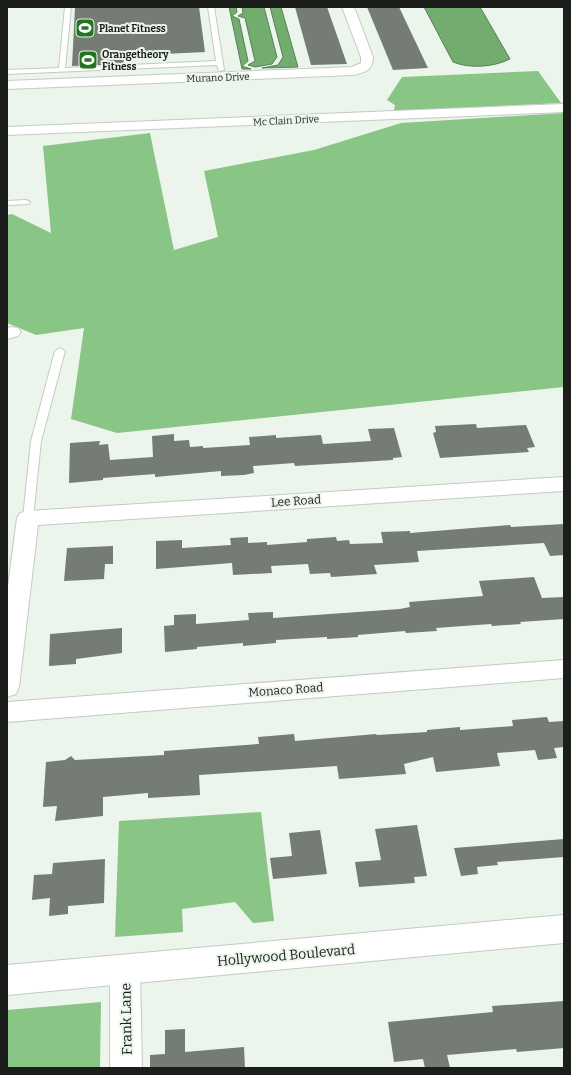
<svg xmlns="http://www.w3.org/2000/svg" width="571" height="1075" font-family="Bitter,serif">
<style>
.forest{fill:#89c585}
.water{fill:#72ac6e;stroke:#588155}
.building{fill:#747c73}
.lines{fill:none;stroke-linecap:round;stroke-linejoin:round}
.service-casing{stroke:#c3cbc2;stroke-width:2}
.minor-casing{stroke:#c3cbc2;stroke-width:2}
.tertiary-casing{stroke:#c3cbc2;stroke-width:2}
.service{fill:#fff;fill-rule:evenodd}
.minor{fill:#fff;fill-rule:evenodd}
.tertiary{fill:#fff;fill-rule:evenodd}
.labels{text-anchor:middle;stroke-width:4;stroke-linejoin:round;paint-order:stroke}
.far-poi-label{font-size:10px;font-weight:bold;fill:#1b1e1b;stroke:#ecf5eb;text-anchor:start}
.far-street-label{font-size:10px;fill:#1b1e1b;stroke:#ecf5eb}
.street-label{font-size:12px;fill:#1b1e1b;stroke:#ecf5eb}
.near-street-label{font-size:14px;fill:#1b1e1b;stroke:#ecf5eb}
</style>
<rect width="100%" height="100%" fill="#ecf5eb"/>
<path class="forest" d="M538,71l23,32 -167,8 1,-6 -8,-5 15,-23z
M564,113v274l-447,46 -46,-14 13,-91 -48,7 -29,-12v-108l5,-1 39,19 -8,-87 107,-13 24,117 44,-13 -14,-66 110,-21 87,-27z
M261,812l13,109 -21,2 -18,-21 -53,7 1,23 -68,5 4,-116z
M101,1002l-1,66h-93v-58z"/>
<path class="water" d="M229,7h7l1,5 -5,4 7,3 9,42 -6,5 9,3h-9z
M242,7h22l13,50 -5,7 -17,3 -7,-2 7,-4 -10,-43 -7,-2 5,-3z
M270,7h11l17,60 -36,1 16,-3 5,-8z
M424,7h56l30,52c-16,8 -40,10 -57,3z"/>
<path class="building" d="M75,7h124l6,45 -82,4 1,8 -52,2z
M295,7h32l20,57 -36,1z
M367,7h32l29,61 -35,2z
M476,424l1,4 49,-3 9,22 -8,1 2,4 -89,6 -7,-25 3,-1 -1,-6z
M394,428l8,29 -9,1v2l-98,6 -1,-3 -41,3 1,7 -10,2 -23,1v-5l-66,6v-3l-52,4v2l-34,3 1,-40 30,-2 -1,4 9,-1 2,16 43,-3 -1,-21 22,-2v7l15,-1 1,7 13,-1v2l47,-3 -1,-8 27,-2v3l45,-3 2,9 48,-3 -3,-12z
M564,524v31l-14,1 -6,-13 -127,8 2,11 -45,3 3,9 -46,3 -1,-4 -20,1 -2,-10 -37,2 1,7 -39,2 -1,-12 -76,6v-28l26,-1v8l49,-3 -1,-7 18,-1v6l19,-1v3l40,-3v-3l29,-2 1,4 12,-1 1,4 33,-1 -2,-11 29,-1v2l100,-8 1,2z
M113,546v18h-8l-1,15 -40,2 3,-33z
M534,577l8,21 22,-1v22l-44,3 1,2 -29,2 -1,-2 -55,4 1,3 -31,2 -1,-2 -47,4v2l-31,2v-2l-51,3v3l-33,3v-3l-46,4v2l-32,3 -1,-26 10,-1v-10l22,-1v10l53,-4 -1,-7 25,-1v6l127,-9 10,-2 -1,-5 74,-6 -4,-15z
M122,628v25l-46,6v5l-27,2 1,-32z
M547,717l2,5 15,-1v26l-10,1 3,10 -19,2 -3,-10 -38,3 3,13 -64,6 -3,-15 -29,7 2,10 -67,5 -2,-13 -138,9 1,20 -52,3v-5l-45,4v19l-48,5 2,-15 -14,1 3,-45 19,-2 6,-4 4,4 89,-5v-4l95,-7 -1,-7 36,-3 1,7 81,-7 1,1 50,-3v-2l33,-3v3l53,-4 -1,-6z
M417,825l10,51 -13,1 1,6 -56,4 -4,-25 26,-2 -6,-31z
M320,830l7,44 -54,5 -3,-21 22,-2 -3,-23z
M564,839v18l-67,5 1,3 -21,2 1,7 -17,2 -7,-28z
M105,859l-1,44 -36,3v8l-19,2 1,-18 -18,2 2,-25 18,-1 1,-11z
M564,1001v47l-47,4 -1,-3 -69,6 3,13h-25l-2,-9 -29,3 -6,-40 105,-10 -1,-6z
M185,1029v23l59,-5 1,21h-95v-13l15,-1v-24z"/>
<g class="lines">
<defs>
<path id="service" d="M65,7h6l-6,61 151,-7 -8,-54h6l10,63 -5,1 -2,-6 -210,9v-4l52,-2z
M26,200l4,2 -1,2 -22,1v-4z
M60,348l5,3 -24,90 -8,77 -1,3h-8l-1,-3 8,-77 24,-90z"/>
<path id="minor" d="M342,7h12l19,50c0,14 -8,15 -20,18l-346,14v-8l345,-14 9,-4v-6z
M564,104v8l-557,23v-8z
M12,327l6,1 3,4 -3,4 -11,3v-11z
M564,477v14l-526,34 -19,162 -3,7 -9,3v-103l10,-76 3,-5 8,-2z
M564,660v18l-557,44v-20z
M125,956l11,4 4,10 2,98h-32v-98l4,-10z"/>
<path id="tertiary" d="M564,915v28l-557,52v-30z"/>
</defs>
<use href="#service" class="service-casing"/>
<use href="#minor" class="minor-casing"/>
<use href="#tertiary" class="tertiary-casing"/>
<use href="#service" class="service"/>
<use href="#minor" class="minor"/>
<use href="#tertiary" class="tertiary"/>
</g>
<defs>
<symbol id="stadium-square" viewBox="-11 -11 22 22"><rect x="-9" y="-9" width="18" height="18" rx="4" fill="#227620" stroke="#ecf5eb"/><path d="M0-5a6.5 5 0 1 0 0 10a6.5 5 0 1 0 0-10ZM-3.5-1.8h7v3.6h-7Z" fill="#fff"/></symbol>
</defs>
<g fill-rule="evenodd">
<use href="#stadium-square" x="74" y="17" width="22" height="22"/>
<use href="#stadium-square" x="77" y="49" width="22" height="22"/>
</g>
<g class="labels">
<g class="far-poi-label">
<text x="99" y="32">Planet Fitness</text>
<text x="102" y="58">Orangetheory<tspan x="102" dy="12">Fitness</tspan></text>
</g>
<g class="far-street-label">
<text transform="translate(218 77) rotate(-2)" y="4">Murano Drive</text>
<text transform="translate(286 120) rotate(-3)" y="4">Mc Clain Drive</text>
</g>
<g class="street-label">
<text transform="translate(296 501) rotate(-4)" y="4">Lee Road</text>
<text transform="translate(286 690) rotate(-4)" y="4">Monaco Road</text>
</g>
<g class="near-street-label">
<text transform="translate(286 955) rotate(-5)" y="5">Hollywood Boulevard</text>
<text transform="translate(126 1019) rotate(-91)" y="5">Frank Lane</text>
</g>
</g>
<rect width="571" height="1075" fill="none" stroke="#1b1e1b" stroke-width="16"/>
</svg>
